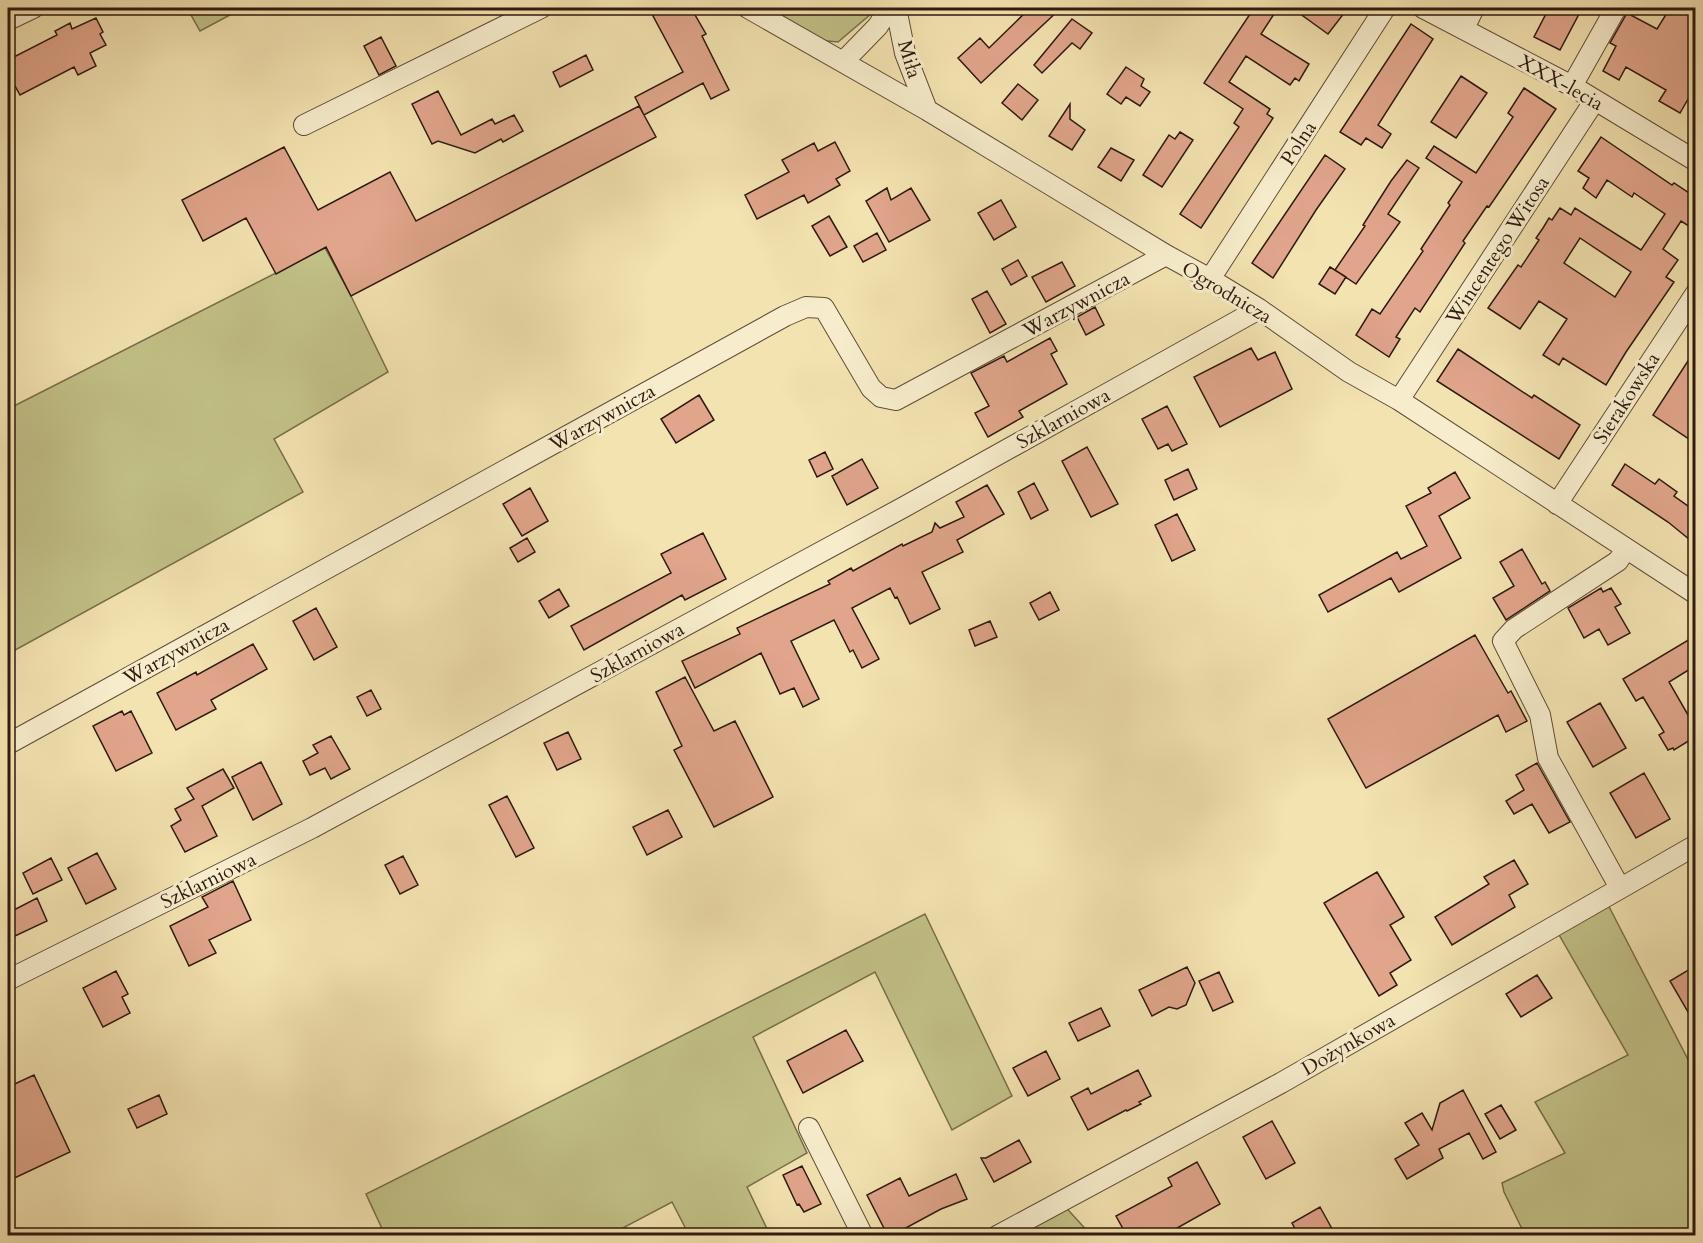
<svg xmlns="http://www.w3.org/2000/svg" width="1703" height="1243" font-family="Cardo,serif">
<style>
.green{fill:#c2c187;stroke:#786e4b;stroke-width:1.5}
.building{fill:#e0a58b;stroke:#2f1a0f;stroke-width:1.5;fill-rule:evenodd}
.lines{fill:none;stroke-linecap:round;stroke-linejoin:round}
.minor-casing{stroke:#604c38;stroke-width:22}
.minor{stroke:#f7edcc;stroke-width:20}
.labels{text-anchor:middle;stroke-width:6;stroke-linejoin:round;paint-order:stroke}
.street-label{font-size:20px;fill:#2f1a0f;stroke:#f7edcc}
</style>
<rect width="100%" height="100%" fill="#f3e3b1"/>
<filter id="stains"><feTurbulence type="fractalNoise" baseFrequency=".00333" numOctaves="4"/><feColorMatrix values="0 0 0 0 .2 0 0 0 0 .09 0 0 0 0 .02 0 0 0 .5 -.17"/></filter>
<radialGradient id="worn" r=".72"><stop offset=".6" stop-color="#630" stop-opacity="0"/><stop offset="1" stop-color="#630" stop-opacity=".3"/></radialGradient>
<path class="green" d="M187,8h56l-43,23z
M758,8h120l-40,34 -21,-2z
M325,248l26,48 37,76 -114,67 29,53 -295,162v-245z
M1604,897l91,176v162h-170l-21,-43 -2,-9 63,-30 -30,-51 93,-47 -74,-129z
M925,914l87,182 -60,34 -77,-158 -122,65 54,116 -60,34 23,48h-81l-17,-33 -57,30 1,3h-231l-19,-41z
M1060,1201l31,34h-56l-10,-15z"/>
<path class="building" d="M666,8h25l15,26 -4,2 27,54 -18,9 -8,-16 -59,32 -9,-18 48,-25 -31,-58z
M1030,8h31l-80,75 -23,-25 22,-20 9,10z
M1254,8h24l-17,26 48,30 -10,17 -4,-3 -5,7 -44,-29 -17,26 41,27 -3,5 6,4 -72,110 -21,-14 59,-87 -5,-4 9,-14 -39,-26z
M1292,8h56l-20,26z
M1549,8h17l13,6 -19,36 -26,-13z
M1670,8h25v79l-15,26 -21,-12 7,-11 -40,-23 -7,13 -16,-9 13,-25 -6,-3 17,-30 30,16z
M96,18l7,14 -3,2 6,11 -16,8 6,13 -18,9 -4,-8 -54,28 -12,-22v-13l49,-25 -2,-4 15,-8 2,6z
M1072,19l20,14 -12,16 -8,-6 -30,30 -8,-8z
M1411,24l22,15 -55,86 13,9 -9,14 -16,-10 -5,7 -21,-13z
M381,37l15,29 -17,9 -15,-29z
M586,55l7,15 -33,17 -7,-15z
M1126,67l18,12 -3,7 9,6 -10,14 -14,-9 -5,7 -14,-10z
M1461,76l26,17 -31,45 -25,-16z
M1018,84l20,16 -16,20 -20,-17z
M1524,88l32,21 -67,98 -2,-1 -24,35 2,2 -45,69 -5,-4 -19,29 4,2 -11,18 -33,-22 16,-26 8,5 43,-63 -2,-2 29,-44 -2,-2 14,-21 -36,-24 8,-12 42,27 37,-56 -5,-4z
M438,91l23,44 31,-16 3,5 19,-9 9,16 -20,11 -2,-3 -26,14 -37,-12 -6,3 -20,-40z
M1070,104v15l15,11 -13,20 -23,-14z
M639,106l17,31 -305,159 -25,-49 -50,27 -30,-56 -43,23 -21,-41 102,-53 34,63 72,-38 26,49z
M1180,132l13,8 -31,47 -19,-12 26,-40 6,4z
M1601,137l71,48 2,-2 21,14v33l-14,-9 -18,28 15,11 -12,17 8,5 -48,70 -20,33 -43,-27 -4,7 -16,-10 24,-36 -28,-18 -19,28 -32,-21 30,-43 3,2 18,-27 -3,-2 7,-10 6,-10 3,2 8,-12 11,7 4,-7 66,42 24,-36 -31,-21 -2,4 -25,-17 -11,18 -13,-10 6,-10 -11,-7zM1580,238l51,34 -16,25 -51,-34z
M835,142l15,29 -14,8 4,6 -32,18 -4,-8 -47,24 -12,-24 44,-23 -7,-12 32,-17 4,8z
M1111,148l23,12 -13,21 -23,-14z
M1325,155l20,14 -29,41 -43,68 -21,-15z
M1407,160l12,8 -31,46 12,8 -44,62 -21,-14 30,-44 -2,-1 28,-44z
M887,188l4,12 20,-12 19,32 -41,22 -23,-41z
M1001,200l15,27 -22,13 -16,-27z
M829,216l18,31 -17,9 -18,-30z
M877,233l9,17 -23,12 -9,-16z
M1018,260l9,16 -16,9 -9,-16z
M1062,262l13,24 -29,16 -14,-25z
M1330,267l16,10 -11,17 -16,-10z
M987,291l19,33 -16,9 -18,-34z
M1095,307l9,18 -18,10 -9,-18z
M1050,338l7,13 -6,3 16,30 -48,27 4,6 -35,20 -13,-24 14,-7 -18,-33 33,-17 3,6z
M1251,348l7,12 17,-8 17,37 -72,38 -26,-50z
M1458,349l74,49 2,-3 46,30 -21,34 -122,-78z
M1695,350v46l-6,11 6,4v32l-42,-28z
M699,395l15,25 -38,23 -15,-24z
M1167,406l20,38 -15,7 -4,-7 -10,5 -16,-30z
M1087,447l31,57 -27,13 -29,-56z
M825,452l8,17 -16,8 -8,-17z
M862,459l16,29 -31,17 -15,-29z
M1625,464l30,20 4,-5 18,13 -3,4 21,15v33l-27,-22 -56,-37z
M1188,469l9,20 -23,11 -9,-20z
M1455,472l15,26 -31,18 22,42 -62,34 -8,-14 -63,34 -9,-17 78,-43 4,7 26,-13 -21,-40 25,-13 -3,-5z
M1034,483l14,27 -17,9 -13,-27z
M987,485l17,29 -47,26 6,12 -41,20 18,37 -30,15 -13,-27 -2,1 -5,-10 -38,20 27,51 -17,9 -9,-18 -3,2 -16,-32 -43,21 28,58 -16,8 -9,-19 -14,6 -19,-41 -66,35 -13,-27 58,-27 -3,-6 93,-44 -2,-3 23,-13 2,3 49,-27 1,2 29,-14 3,-9 5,5 24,-11 -8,-15z
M530,488l18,33 -26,15 -19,-32z
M1177,514l18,36 -23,11 -17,-36z
M703,533l23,46 -41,21 -3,-5 -98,55 -13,-24 100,-53 -10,-19z
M527,538l8,14 -17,10 -8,-14z
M1522,549l20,35 3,-2 5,9 -44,29 -13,-22 21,-12 -14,-24z
M1601,588l2,4 8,-4 10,16 -6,3 15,26 -22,12 -9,-16 -15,9 -16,-30z
M559,589l10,17 -20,12 -10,-17z
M1050,592l9,18 -20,10 -9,-17z
M316,608l21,39 -23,13 -21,-39z
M990,621l7,16 -22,9 -6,-16z
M1475,635l33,58 3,-2 16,30 -21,11 -8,-17 -132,73 -38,-69z
M1695,636v30l-26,16 26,45v10l-21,13 -1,-2 -5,2 -9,-15 5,-3 -21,-35 -7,4 -13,-22z
M253,644l14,25 -56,31 5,9 -40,21 -19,-37 39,-21 1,3z
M685,677l29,54 21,-10 38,76 -59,30 -40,-77 8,-4 -26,-54z
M371,690l10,19 -14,7 -10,-19z
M1600,703l26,45 -33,19 -26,-45z
M122,711l2,4 7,-4 21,42 -36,18 -23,-45z
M568,732l13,27 -24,11 -13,-27z
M331,736l19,33 -19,10 -6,-11 -15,7 -7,-14 15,-8 -5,-8z
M261,762l21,42 -29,16 -21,-43z
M1537,763l33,59 -21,11 -17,-29 -18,10 -8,-13 18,-11 -8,-15z
M223,769l11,19 -32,18 15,30 -32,16 -14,-26 10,-6 -6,-11 19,-10 -7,-11z
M1644,773l26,46 -34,19 -26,-45z
M507,796l27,52 -18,9 -27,-52z
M668,810l14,27 -35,18 -14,-28z
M97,853l19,36 -30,15 -18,-36z
M403,856l15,29 -18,9 -15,-29z
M51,858l11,22 -29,14 -10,-21z
M1514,860l14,24 -19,11 6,12 -63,38 -17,-28 54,-33 -5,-7z
M1377,872l27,45 -14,8 21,35 -21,13 7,12 -18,11 -55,-93z
M233,881l18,39 -42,20 7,13 -27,13 -19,-40 38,-19 -6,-10z
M37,898l10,23 -32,15 -7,-16v-7z
M1695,966v58l-25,-43z
M1187,967l8,16 -9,22 -9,4 -8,-2 -17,9 -13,-26z
M116,971l12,23 -6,3 8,16 -27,14 -20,-39z
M1219,972l14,30 -20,9 -14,-30z
M1537,975l15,23 -31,19 -15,-23z
M1101,1008l9,18 -32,15 -9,-18z
M846,1030l17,31 -60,32 -16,-32z
M1046,1051l14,28 -32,17 -15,-28z
M1138,1070l13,26 -12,6 2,2 -14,7 -1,-1 -38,20 -17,-33 17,-9 3,6z
M34,1075l36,77 -62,29v-94z
M1463,1090l33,62 -13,7 -14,-26 -30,16 4,9 -36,21 -12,-20 24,-14 -14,-22 17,-10 10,17 8,-27z
M159,1095l8,19 -30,14 -9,-19z
M1501,1105l15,25 -16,9 -15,-25z
M1272,1121l23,42 -29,16 -23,-42z
M1019,1140l12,22 -37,20 -13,-24h5z
M1197,1162l23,42 -57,32h-36l-11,-20 56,-30 -4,-8z
M802,1166l19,38 -17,8 -5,-8 -2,1 -14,-30z
M956,1174l11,25 -26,10 -50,27h-3l-21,-41 33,-17 9,18z
M1320,1207l16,29h-37l-7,-13z"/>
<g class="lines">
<defs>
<path id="minor" d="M748,8l179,102 239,145 44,24 49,30 90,63 50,28 297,194
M896,8l9,45 22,57
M1423,8l149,78 124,75
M8,20l25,-12
M1464,28l10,-20
M843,62l35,-36 11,-18
M1572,86l44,-78
M304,125l237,-117
M1210,279l175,-271
M1399,400l196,-300
M1557,504l139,-211
M8,744l777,-428 21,-9 18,1 47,80 10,9 15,3 270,-145
M1620,888l-72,-130 -8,-43 -37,-74 11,-12 104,-68 8,-12
M8,980l304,-152 592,-321 355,-198
M809,1128l54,108
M997,1236l284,-153 415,-238"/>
</defs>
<use href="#minor" class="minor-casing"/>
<use href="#minor" class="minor"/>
</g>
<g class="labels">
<g class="street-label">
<text transform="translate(910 59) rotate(73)" y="7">Miła</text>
<text transform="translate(1561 82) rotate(29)" y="7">XXX-lecia</text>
<text transform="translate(1298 143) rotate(-57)" y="7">Polna</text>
<text transform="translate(1497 250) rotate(-57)" y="7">Wincentego Witosa</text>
<text transform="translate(1227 292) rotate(31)" y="7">Ogrodnicza</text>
<text transform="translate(1076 304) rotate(-28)" y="7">Warzywnicza</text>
<text transform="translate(1626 398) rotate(-57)" y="7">Sierakowska</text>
<text transform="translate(602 417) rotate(-29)" y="7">Warzywnicza</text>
<text transform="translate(1063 418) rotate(-29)" y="7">Szklarniowa</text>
<text transform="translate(176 651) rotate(-29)" y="7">Warzywnicza</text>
<text transform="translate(637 652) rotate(-29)" y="7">Szklarniowa</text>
<text transform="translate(208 880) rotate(-26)" y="7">Szklarniowa</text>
<text transform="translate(1348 1044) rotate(-30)" y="7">Dożynkowa</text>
</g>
</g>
<rect width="1703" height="1243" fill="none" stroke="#f3e3b1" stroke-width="30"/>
<rect x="9" y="9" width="1685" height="1225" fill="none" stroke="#2f1a0f" stroke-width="3"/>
<rect x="15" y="15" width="1673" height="1213" fill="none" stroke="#2f1a0f" stroke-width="1.5"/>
<rect width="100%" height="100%" filter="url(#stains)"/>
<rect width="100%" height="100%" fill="url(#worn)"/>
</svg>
